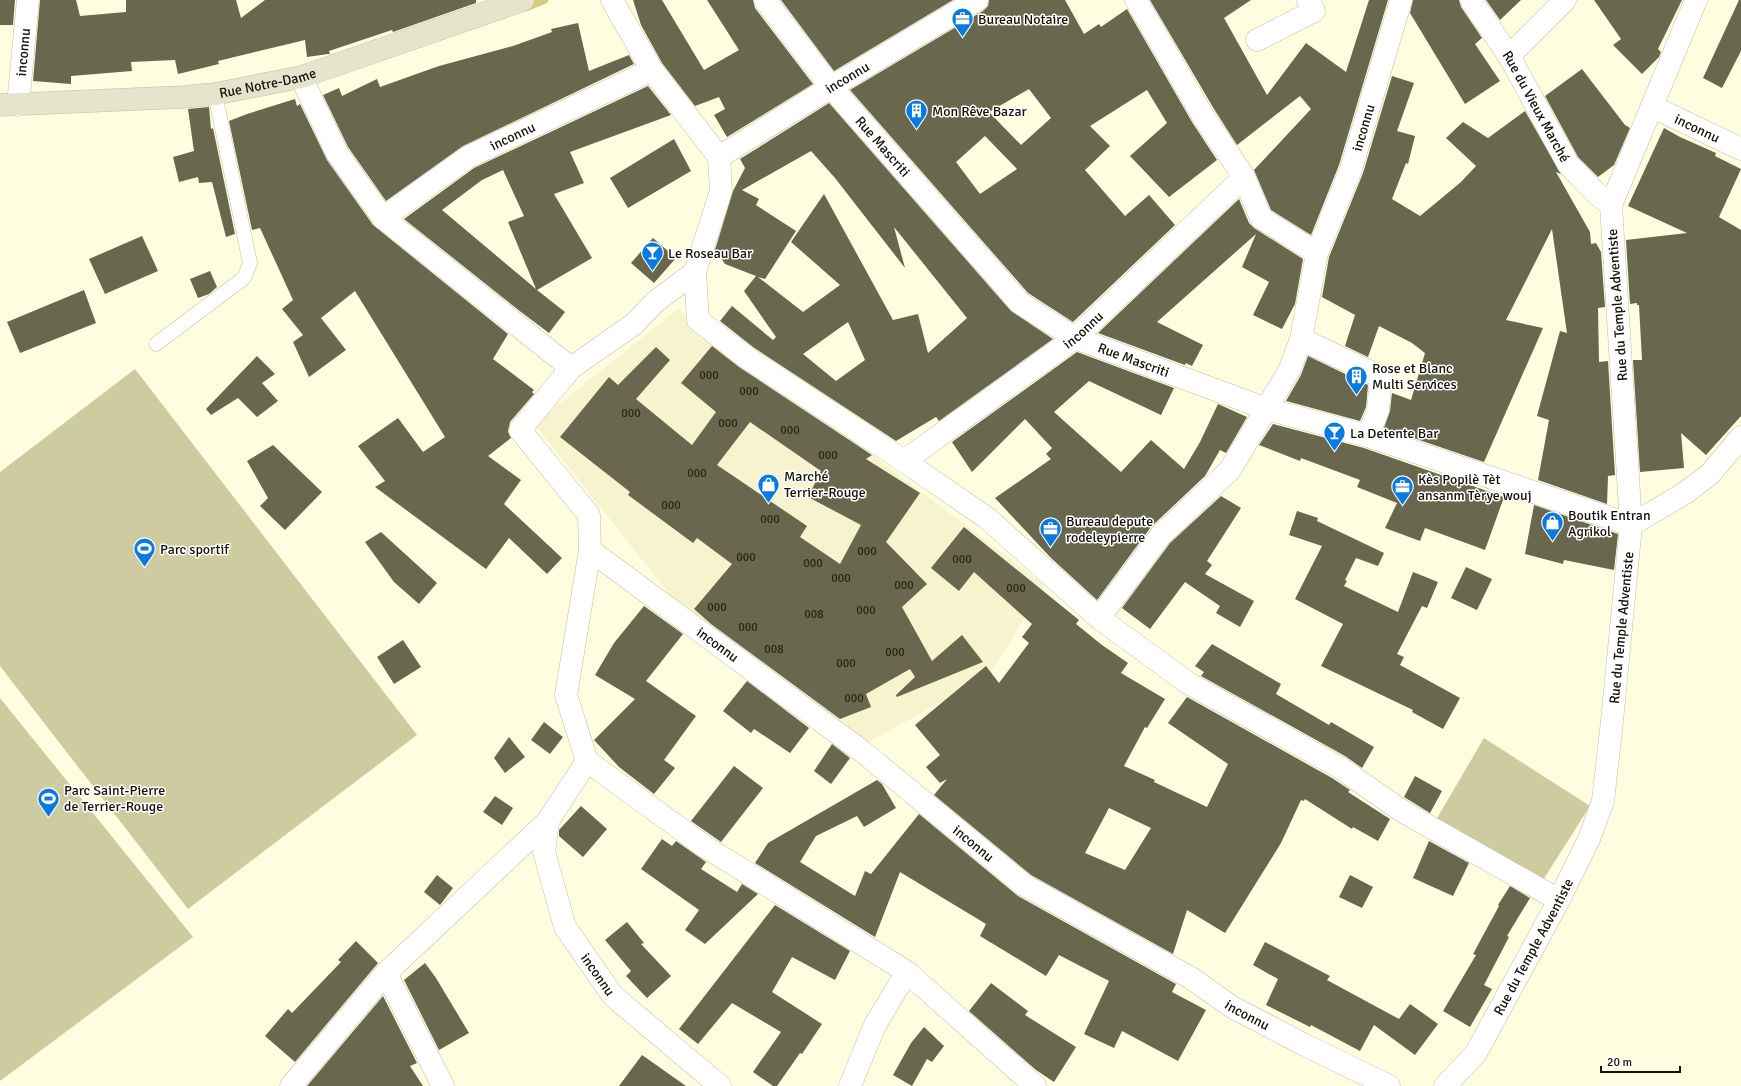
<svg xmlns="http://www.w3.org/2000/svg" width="1741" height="1086" font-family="Signika,sans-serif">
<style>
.built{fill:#f6f3ce}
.green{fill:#cfcba0}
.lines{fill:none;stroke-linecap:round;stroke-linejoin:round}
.stream{stroke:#d3cc87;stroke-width:8}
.building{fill:#69674d;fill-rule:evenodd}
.lane-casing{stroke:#c1bfa3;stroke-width:15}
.street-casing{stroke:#c1bfa3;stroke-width:23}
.secondary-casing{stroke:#c1bfa3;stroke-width:23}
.lane{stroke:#fff;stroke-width:14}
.street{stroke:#fff;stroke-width:22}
.secondary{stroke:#e6e4cc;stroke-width:22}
.labels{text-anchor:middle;stroke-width:3;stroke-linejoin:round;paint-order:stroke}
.number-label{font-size:12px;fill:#282719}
.poi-label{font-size:14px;fill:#131208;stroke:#fff;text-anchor:start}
.street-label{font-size:14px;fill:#131208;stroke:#fff}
</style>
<rect width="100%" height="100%" fill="#fffddf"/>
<path class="built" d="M678,309l367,276 -54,87 -16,14 -43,21 -64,35 -111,-80 -86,-66 -137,-172z"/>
<path class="green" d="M135,369l282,366 -229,174 -188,-243v-194z
M0,698l193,239 -193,144z
M1484,738l106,68 -47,74 -107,-60z"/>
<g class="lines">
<path class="stream" d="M524,8l20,-8"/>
</g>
<path class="building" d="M0,0h15l-2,25h-13z
M40,0h36l4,16 46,-4v-12h110l5,18 24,-18h211v3l-83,29 -1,-2 -63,21 1,3h-2l-21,3 -2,-17 -87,21 1,3 -41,10 -3,-14 -44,2 1,9 -61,5v8l-38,-3z
M633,0h29l42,70 35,-20 -32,-50h46l2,8 58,76 -86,53 -13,-22 11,-6 -6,-12 -24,9 -33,-43 -21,-38z
M781,0h172l-119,71z
M989,0h76l19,34 15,-10 2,3 26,-18 65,113 25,38 -48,37 -39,-41 37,-33 -20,-33 -57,36 20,20 -25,24 40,46 24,-21 26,30 -102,97 -45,-29 -178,-203 133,-79 5,-5zM1029,89l22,29 -30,27 -32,-33zM985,136l32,33 -37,25 -24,-32z
M1150,0h101l-27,18 43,77 39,-52 40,29 23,-72h19l-49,165 -28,70 -40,-25 -17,-40 57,-61 -11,-13 -63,49 -23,-36z
M1413,0h46l2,7 21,31 -7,6 25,37 -35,23 -55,-91z
M1486,0h35l-21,20z
M1594,0h88l-24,49 3,3 -2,5 -17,17 -29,-29 8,-6z
M1739,0h2v51l-19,37 -19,-10z
M578,23l11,48 40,-16 5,9 -171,82 -77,55 -38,-54 -25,-52 16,-7 3,8 35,-17 3,8 59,-21 74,-20 39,-14 -1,-3z
M1582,69l43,56 5,3 -16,37 -16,12 -20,-20 -33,-61z
M1392,76l22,7 -17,48 18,5 -7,28 -2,-1 -14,36 28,17 41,-34 15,-16 -30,-28 17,-16 25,16 37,-27 36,63 -5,-2 34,60 1,12 5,-1 5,9 4,55 -7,1 1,54 9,-1 7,114 -7,1 -1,28 -69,-24 11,-60 -12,-4 23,-85 7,2 -15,-104 -46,91 37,8 -59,134 -100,-34 6,-17 2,-18 19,7 14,-47 -13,-10 -33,-17 -11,31 -23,-11 10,-31 -33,-18 7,-40 34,-84z
M648,86l23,29 -101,37 14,31 -30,11 38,64 -55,32 28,22 -16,21 -28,-21 -117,-93 70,-51zM503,170l21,46 -16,6 28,67 -94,-79 40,-30z
M295,99l2,7 3,-2 27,56 46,65 135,109 -15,25 41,31 -2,2 2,2 -24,28 -2,10 3,6 -23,18 33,24 -17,24 58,54 -15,16 -38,-36 -23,31 -111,-82 10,-6 -27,-35 40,-28 25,34 22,-15 -90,-146 -34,27 25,32 -37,27 -16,-35 10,-7 -21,-26 11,-9 -33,-72 -8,2 -23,-109 18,-7z
M829,103l182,208 42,28 -114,82 -3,-4 -40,24 -143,-94 -33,-26 12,-15 41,34 3,-3 -32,-46 12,-15 -31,-12 -10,-14 18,-59 12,-23 -5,-9zM811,151l24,27 70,90 -11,-41 73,91 -39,35 -10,-39 -25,6 -69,-126 -33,48 49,43 -37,27 -45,-35 7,2 31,-48 -40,-26 3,-6 -17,-9zM848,322l17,38 -29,21 -33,-27z
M209,107l2,22 2,-1 22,106 -9,3 -14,-55 -13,1 -1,-6 -19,5 -6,-25 21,-6 -6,-42z
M1664,128l16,9 36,16 -1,3 26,13 -22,48 22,13v186l-35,39 -25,-22 3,35 -44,4 -7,-112h9l-3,-55h-2v-2l-7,1 -4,-64 61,-7 -59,-27z
M674,139l17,32 -63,37 -18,-30z
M1239,199l10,24 5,5 49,31 -8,45 -13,25 -29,-14 16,-33 -27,-15 14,-33 -99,88 46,23 -11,21 -6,-3 -1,2 -87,-32z
M142,236l16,35 -53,23 -16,-35z
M653,238l23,20 -22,25 -23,-20z
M210,271l7,16 -8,7 -11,4 -8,-19z
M84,290l12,33 -76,30 -13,-31z
M712,346l27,21 133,88 -6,4 54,34 -34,49 41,42 -25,23 30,54 30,-26 21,27 -86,35 -1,-2 19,-18 -5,-8 -44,25 5,13 -31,12 -129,-95 -17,-15 38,-45 -35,-26 -4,5 -65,-48 2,-3 -70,-55 49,-60 9,8 38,-38 14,13 -34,39 56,46 24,-33 -35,-29zM750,422l71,49 -13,26 53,28 -21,39 -40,-27 7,-11 -90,-61z
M1077,352l97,36 -13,27 -72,-34 -35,31 67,60 30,-32 33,29 16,-27 18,-38 29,13 -21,36 -6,-3 -15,26 -54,51 -54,73 -46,-42 -56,-60 56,-39 -5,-5 6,-6 -27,-29 -53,53 -20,-30z
M257,356l18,18 -13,9 16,18 -21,16 -19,-19 -27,17 -5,-6z
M1308,356l60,29 -2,22 -6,14 -74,-20 15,-26z
M1273,424l91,24 140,49 -19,53 -60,-22 -5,13 -35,-13 12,-25 -40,-16 3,-7 -59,-22 -1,3 -41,-16z
M273,445l49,47 -37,38 -25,-24 8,-8 -21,-37z
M1221,496l20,12 -34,53 5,4 -7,9 49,27 -14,26 -24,-14 4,-7 -35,-24 -35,47 -28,-21 48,-65z
M1534,505l84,29 -4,36 -50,-10 -1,4 -38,-10z
M1297,511l21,7 -1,3 67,32 -6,13 -22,-8 -11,22 2,1 -3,5 54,26 15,-40 25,10 -11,26 -5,-2 -25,48 7,3 -4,8 60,33 -17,31 -31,-17 1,-2 -92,-44 22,-42 -48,-25 27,-53 -33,-11z
M964,527l115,93 -3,4 26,21 26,18 -7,10 44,26 -18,29 -2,-1 -21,39 31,14 -1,2 53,25 21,-43 -60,-41 19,-26 145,81 18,12 -2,2 42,27 -12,22 -25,-14 -1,2 -47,-30 -1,2 -3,-1 -20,43 -56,90 -38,-23 -14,44 -142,-79 -97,-80 13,-16 -7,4 -14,-16 14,-12 -25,-30 71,-59 13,17 30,-40 -7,-6 10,-13 -58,-52 -15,19 -28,-23zM1109,808l42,20 -26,42 -40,-17z
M381,532l56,51 -18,21 -25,-22 -29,-40z
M1466,567l26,12 -15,31 -26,-12z
M644,606l39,28 -37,47 50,35 -32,44 11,8 -21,26 -35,-27 -25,-27 41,-41 -40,-24 19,-32z
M403,640l18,27 -27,17 -17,-27z
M1212,644l69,40 -5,10 53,31 2,-3 43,25 -12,21 -17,-12 -144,-80 3,-4 -9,-6z
M747,681l62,47 -19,25 -36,-24 -3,4 -28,-22z
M544,722l19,15 -13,17 -19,-14z
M509,737l16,20 -20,16 -11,-15z
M832,744l18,14 -19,26 -17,-13z
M734,766l29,22 -42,54 -30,-21z
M1415,776l27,15 -12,22 -26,-16z
M877,780l5,4 14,24 -32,19 -7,-11 -41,20 -16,26 55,34 10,-25 6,3 48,-60 99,82 158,88 -4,8 34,18 -28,51 -56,-30 -8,17 -30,-14 25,-53 -50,-26 -13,21 -66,-40 6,-12 -86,-52 -25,65 -120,-74 13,-20z
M495,796l18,12 -11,17 -19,-13z
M581,806l26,23 -24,28 -24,-21v-6z
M662,839l10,7 4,-5 30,21 -5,7 36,23 5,-8 16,10 -53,50 -20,-14 14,-20 -58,-41z
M1429,841l40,22 -16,33 -40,-18z
M437,875l16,13 -13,17 -16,-13z
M1350,875l23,12 -11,21 -23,-11z
M1510,886l20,12 -23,38 2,1 -25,48 8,4 -22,38 -27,-16 33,-56 -3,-1 26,-48 -1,-1z
M775,905l75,46 -15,29 -43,-23 -20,35 50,32 -20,30 -2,-1 -23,33h-4l-20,-14 28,-40 -49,-29 -34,41 -19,-15z
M627,922l17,21 -3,1 30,32 -24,22 -21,-22 5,-5 -26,-31z
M356,941l22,22 -83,99 -30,-26 23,-27 4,4 49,-51 -3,-2z
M1265,942l65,34 -3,4 72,39 11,-15 28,20 -23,31 -41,-30 -14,26 -49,-26 -1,2 -44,-22 12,-26 -25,-14z
M425,963l11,15 33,55 -30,17 -35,-70z
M991,983l37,28 -3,4 51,32 -22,35 -18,-12 -67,-59z
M383,996l34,67 -7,3 13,20h-116z
M924,1027l20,19 -12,16 -5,-3 -15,27 -19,-11 18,-32z
M642,1055l44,31h-67z"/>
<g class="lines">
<defs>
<path id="lane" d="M156,344l88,-66 6,-15 -35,-169"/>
<g id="street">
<path id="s1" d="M765,0l66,87 189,216 55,35 192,71 101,27 263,89"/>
<path id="s2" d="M1471,0l38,56 59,108 29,30 14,11"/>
<path d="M1257,40l57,-29 -6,-11"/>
<path d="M1509,56l56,-56"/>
<path d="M301,77l36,76 46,65 188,150"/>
<path id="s3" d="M18,105l10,-105"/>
<path id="s4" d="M1653,107l88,42"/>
<path id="s5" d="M719,157l112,-70 146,-87"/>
<path d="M1244,177l17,41 56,35"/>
<path id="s6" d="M383,218l85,-61 184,-87"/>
<path d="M695,272l3,48 48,37 158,104 83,57 112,100 89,65 151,84 63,44 157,89"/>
<path d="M1301,339l80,38 -3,33 -10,26"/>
<path id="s7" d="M904,461l171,-123 169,-161 -41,-61 -67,-116"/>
<path d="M1631,525l54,-32 25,-19 31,-37"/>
<path id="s8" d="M590,550l273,202 161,133 167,93 41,29 73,38 84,41"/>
<path id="s9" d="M1099,618l62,-83 69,-65 60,-101 11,-30 16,-86 34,-84 50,-169"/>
<path d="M587,761l117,85 203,126 128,114"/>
<path id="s10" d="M548,821l-4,31 21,75 48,69 107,90"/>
<path d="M386,973l57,113"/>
<path d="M291,1086l95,-113 162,-152 39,-60 -21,-66 24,-145 -1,-35 -69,-85 51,-62 63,-44 21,-22 40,-30 26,-81 -2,-34 -67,-87 -40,-70"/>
<path d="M850,1086l25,-61 32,-53"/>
<path id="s11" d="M1445,1086l31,-33 83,-153 30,-61 14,-38 9,-80 19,-196 -20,-320 85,-205"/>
</g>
<g id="secondary">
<path id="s12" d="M0,105l183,-8 32,-3 86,-17 222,-77"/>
</g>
</defs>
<use href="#lane" class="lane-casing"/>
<use href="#street" class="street-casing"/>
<use href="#secondary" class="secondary-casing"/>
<use href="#lane" class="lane"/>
<use href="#street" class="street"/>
<use href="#secondary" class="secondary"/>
</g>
<defs>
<symbol id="office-pin" viewBox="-11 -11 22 30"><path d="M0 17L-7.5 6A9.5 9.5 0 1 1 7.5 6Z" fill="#087be2" stroke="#fff"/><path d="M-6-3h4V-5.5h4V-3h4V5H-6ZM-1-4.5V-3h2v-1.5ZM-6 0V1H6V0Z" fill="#fff"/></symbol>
<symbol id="building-pin" viewBox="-11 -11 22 30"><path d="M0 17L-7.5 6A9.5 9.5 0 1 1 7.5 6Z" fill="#087be2" stroke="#fff"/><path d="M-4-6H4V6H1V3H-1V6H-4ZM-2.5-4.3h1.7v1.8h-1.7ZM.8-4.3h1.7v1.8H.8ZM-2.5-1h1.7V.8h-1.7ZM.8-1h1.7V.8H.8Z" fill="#fff"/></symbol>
<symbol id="bar-pin" viewBox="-11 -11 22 30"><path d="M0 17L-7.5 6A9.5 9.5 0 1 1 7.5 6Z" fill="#087be2" stroke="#fff"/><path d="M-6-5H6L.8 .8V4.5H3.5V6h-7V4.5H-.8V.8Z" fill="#fff"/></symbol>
<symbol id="shop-pin" viewBox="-11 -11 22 30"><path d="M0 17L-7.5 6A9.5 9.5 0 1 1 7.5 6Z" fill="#087be2" stroke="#fff"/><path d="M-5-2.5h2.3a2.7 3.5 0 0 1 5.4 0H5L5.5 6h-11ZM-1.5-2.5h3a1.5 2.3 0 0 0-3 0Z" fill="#fff"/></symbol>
<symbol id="stadium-pin" viewBox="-11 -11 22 30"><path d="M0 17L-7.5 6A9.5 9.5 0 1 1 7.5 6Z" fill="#087be2" stroke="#fff"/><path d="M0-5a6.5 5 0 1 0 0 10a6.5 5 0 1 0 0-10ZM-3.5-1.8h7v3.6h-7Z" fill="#fff"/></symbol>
</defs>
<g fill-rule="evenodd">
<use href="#office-pin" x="950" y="6" width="25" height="34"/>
<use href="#building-pin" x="904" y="98" width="25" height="34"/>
<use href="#bar-pin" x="640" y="240" width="25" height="34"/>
<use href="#building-pin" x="1344" y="364" width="25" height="34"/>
<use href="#bar-pin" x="1322" y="420" width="25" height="34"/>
<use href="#shop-pin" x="756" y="472" width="25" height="34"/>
<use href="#office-pin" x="1390" y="474" width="25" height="34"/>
<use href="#shop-pin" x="1540" y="510" width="25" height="34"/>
<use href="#office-pin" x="1038" y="516" width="25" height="34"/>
<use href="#stadium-pin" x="132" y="536" width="25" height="34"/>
<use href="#stadium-pin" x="36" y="786" width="25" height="34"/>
</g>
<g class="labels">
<g class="number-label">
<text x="709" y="379">000</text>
<text x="749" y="395">000</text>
<text x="631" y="417">000</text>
<text x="728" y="427">000</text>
<text x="790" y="434">000</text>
<text x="828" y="459">000</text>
<text x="697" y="477">000</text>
<text x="671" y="509">000</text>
<text x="770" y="523">000</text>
<text x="867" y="555">000</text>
<text x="746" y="561">000</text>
<text x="962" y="563">000</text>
<text x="813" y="567">000</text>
<text x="841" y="582">000</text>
<text x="904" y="589">000</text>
<text x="1016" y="592">000</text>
<text x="717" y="611">000</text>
<text x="866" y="614">000</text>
<text x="814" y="618">008</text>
<text x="748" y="631">000</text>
<text x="774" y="653">008</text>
<text x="895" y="656">000</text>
<text x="846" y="667">000</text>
<text x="854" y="702">000</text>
</g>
<g class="poi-label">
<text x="978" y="24">Bureau Notaire</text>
<text x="932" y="116">Mon Rêve Bazar</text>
<text x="668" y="258">Le Roseau Bar</text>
<text x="1372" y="373">Rose et Blanc<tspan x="1372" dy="16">Multi Services</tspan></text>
<text x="1350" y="438">La Detente Bar</text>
<text x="784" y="481">Marché<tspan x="784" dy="16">Terrier-Rouge</tspan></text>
<text x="1418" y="484">Kès Popilè Tèt<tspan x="1418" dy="16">ansanm Tèrye wouj</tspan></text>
<text x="1568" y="520">Boutik Entran<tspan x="1568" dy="16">Agrikol</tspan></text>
<text x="1066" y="526">Bureau depute<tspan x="1066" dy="16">rodeleypierre</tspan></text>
<text x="160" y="554">Parc sportif</text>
<text x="64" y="795">Parc Saint-Pierre<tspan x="64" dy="16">de Terrier-Rouge</tspan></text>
</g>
<g class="street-label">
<text dy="5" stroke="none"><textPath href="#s3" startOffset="53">inconnu</textPath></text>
<text dy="5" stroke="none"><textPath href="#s5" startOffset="151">inconnu</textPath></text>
<text dy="5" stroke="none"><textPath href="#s12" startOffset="269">Rue Notre-Dame</textPath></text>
<text dy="5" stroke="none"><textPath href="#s2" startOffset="125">Rue du Vieux Marché</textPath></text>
<text dy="5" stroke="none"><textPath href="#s9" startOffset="569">inconnu</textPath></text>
<text dy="5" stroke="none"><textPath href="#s4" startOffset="49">inconnu</textPath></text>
<text dy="5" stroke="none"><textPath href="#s6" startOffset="154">inconnu</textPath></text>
<text dy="5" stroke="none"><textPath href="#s1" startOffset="188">Rue Mascriti</textPath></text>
<text transform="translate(1617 305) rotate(-94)" y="5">Rue du Temple Adventiste</text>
<text dy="5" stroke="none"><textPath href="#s7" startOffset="222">inconnu</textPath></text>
<text dy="5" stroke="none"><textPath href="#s1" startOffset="524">Rue Mascriti</textPath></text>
<text dy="5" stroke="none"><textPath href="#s11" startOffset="502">Rue du Temple Adventiste</textPath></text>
<text dy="5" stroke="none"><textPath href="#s8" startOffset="159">inconnu</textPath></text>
<text dy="5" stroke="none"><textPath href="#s8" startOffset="483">inconnu</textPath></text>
<text dy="5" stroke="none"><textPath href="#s11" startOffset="166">Rue du Temple Adventiste</textPath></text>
<text dy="5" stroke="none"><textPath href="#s10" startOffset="167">inconnu</textPath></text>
<text dy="5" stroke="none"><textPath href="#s8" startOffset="807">inconnu</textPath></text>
</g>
</g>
<path d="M1601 1066v6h79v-6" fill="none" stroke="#131208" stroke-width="2"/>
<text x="1607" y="1066" font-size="12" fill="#131208" stroke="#ffffff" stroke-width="3" paint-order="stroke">20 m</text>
</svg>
